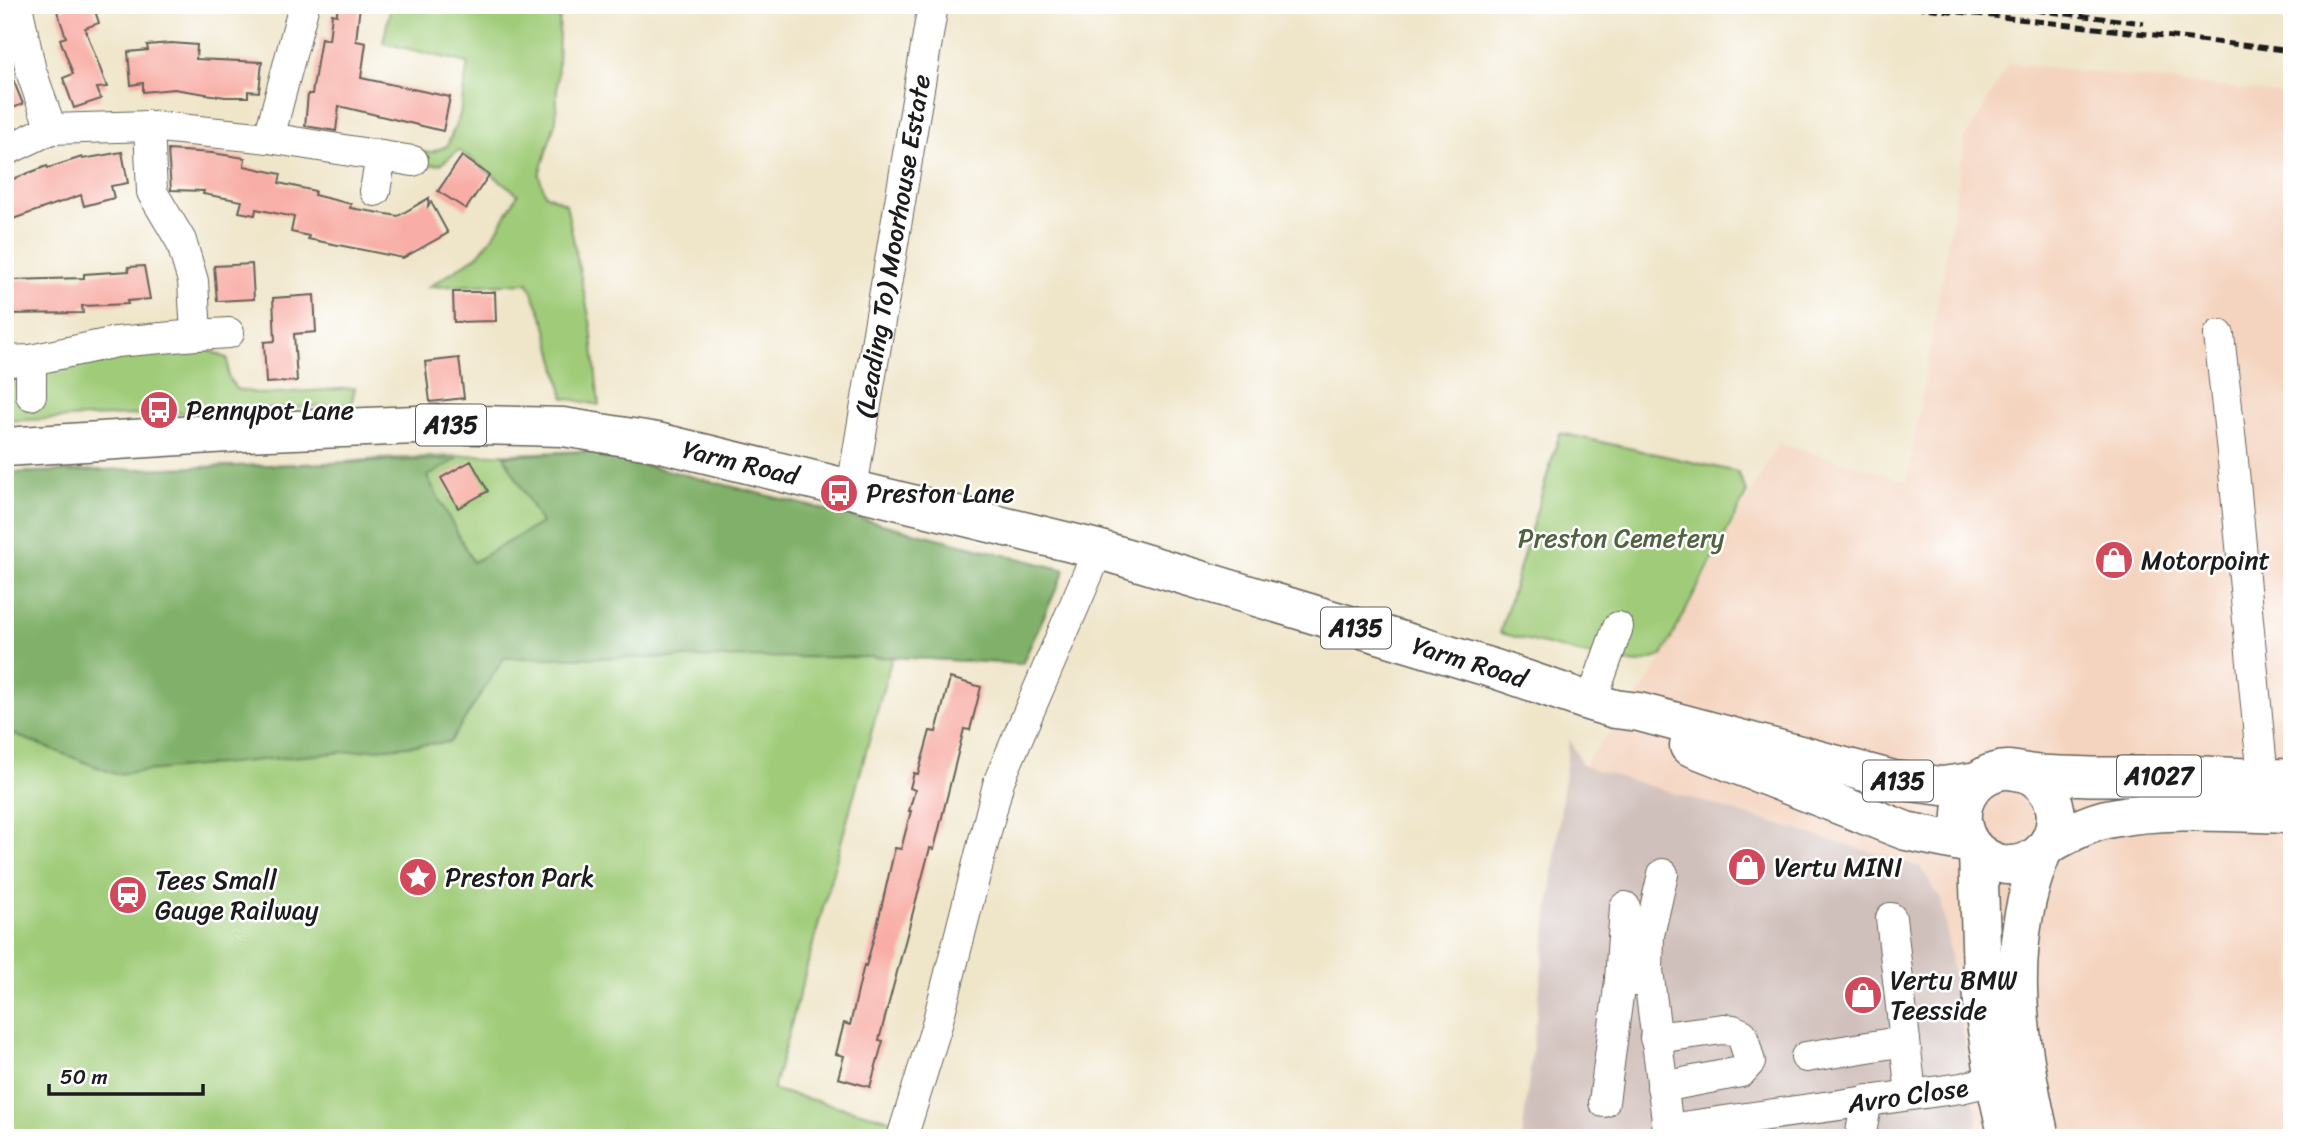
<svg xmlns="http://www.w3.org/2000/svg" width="2297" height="1143" font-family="Sriracha,sans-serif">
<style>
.built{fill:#f4d4bf}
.industrial{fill:#d0c0bb}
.green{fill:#a0cc79;stroke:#5e744a;stroke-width:2}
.forest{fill:#80b069;stroke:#4e6642;stroke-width:2}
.building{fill:#f8aea6}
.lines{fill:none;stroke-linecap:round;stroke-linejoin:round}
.minor-casing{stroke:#666259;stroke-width:32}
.major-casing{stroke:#666259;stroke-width:41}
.minor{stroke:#fff;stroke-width:30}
.major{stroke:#fff;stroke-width:38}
.rail{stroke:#1c1c1c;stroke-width:5;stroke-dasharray:10 5;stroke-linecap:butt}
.labels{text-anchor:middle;stroke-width:5;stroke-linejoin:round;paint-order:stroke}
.shield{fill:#fff;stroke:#606060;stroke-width:2}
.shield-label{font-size:24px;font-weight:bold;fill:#1c1c1c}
.street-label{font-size:26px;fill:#1c1c1c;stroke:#fff}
.poi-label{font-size:26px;fill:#1c1c1c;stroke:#fff;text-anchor:start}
.park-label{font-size:26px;fill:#516241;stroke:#fff}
</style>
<rect width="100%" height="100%" fill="#fff"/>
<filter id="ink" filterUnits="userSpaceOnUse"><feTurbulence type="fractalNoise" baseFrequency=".0143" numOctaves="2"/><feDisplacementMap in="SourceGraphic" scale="14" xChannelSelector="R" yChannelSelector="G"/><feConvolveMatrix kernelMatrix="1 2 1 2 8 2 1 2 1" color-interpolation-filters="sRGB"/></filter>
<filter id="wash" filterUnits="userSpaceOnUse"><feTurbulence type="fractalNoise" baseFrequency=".00686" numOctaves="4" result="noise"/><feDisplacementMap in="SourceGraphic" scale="28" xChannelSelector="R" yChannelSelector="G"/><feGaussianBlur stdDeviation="1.57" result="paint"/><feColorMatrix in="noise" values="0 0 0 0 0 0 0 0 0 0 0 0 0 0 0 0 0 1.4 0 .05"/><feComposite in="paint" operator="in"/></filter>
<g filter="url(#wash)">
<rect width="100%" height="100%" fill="#efe5c9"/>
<path class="built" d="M2009,63l283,32v1043h-312l-2,-9 -395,-363 68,-88 127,-235 130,38 57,-342z"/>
<path class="industrial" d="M1569,739l14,27 337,101 21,32 39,239h-458z"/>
<path class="green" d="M391,5h169l-4,115 -17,55 6,19 21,10 25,122 8,79 -35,-7 -19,-76 -17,-39 -99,4 49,-32 18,-23 22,-38 -59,-44 -18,14 -30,3 4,-14 17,-1 15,-6 13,-31 8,-52 -85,-20z
M196,344l32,15v17l8,13 26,5 93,-6 -4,17 -346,16v-50l42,-3z
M1560,433l178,39 9,21 -85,163 -22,7 -33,-3 -107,-27z
M589,451l476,119 -43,94 -130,-7 -119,433 119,30 -6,18h-881v-655l203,-8 171,-16z"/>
<path class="forest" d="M589,451l476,119 -43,94 -130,-7 -388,1 -54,84 -335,32 -110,-43v-258l453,-14 -31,18 46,85 68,-39 -37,-67z"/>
<g id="blocks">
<path class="building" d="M74,5h19l6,18 -14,5 22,59 -10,1 4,11 -27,9 -11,-30 10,-4 -13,-35 6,-2 -9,-26z
M337,5h23l-4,36 10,2 -5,35 89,19 -7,34 -104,-25 -3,25 -31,-5 3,-32h4l9,-56 8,2 3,-26 5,1z
M171,43l26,2 -1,14 66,3 -3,30 -11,-1v6h-23l-51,-8 -31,3v-9l-12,2 -3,-33 20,-2 -1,-5z
M5,60l18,44 -18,7z
M168,150l44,3 33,5 -1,8 37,8 -2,9 36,8 -1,4 37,9 -1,4 48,8 31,-18 -1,8 3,-4 17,31 -45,25 -95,-19 1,-3 -18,-4 3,-15 -38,-8 -1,6 -16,-3 3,-11 -39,-7 1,-3 -33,-1z
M122,152l6,31 -17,3 3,12 -30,8 -3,-11 -68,24 -2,-5 -6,2v-34l42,-16 1,2 34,-11 1,2z
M462,156l27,19 -23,34 -28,-18z
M252,264l2,35 -37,2 -3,-35z
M144,266l6,33 -23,2 1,3 -46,2 1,7 -78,1v-23h6l-1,-11 74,-2v-4l45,-3 -1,-4z
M453,292h42l1,29 -42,1z
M314,295l2,37 -22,2 3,47 -31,2 -2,-41 11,-1 -2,-43z
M459,358l5,40 -34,4 -5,-40z
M471,461l17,30 -30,17 -17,-30z
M950,678l31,9 -11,43 -6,-1 -30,120 -4,-1 -51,192 4,1 -13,46 -32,-9 6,-22 -8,-2 8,-31 6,2 14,-60 2,1 11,-40 18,-78 6,1 10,-38h-2l6,-21 -5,-2 4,-15 4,1 12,-43 6,1z"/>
</g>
</g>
<g filter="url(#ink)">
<use href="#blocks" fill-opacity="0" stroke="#666259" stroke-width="2"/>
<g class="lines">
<defs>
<g id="minor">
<path d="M17,5l14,66 20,58"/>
<path d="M269,138l35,-133"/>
<path d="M5,151l46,-22 98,-3 120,12 144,23"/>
<path d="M375,191l6,-35"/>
<path d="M196,335l33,-2"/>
<path d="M2219,335l14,126 30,318"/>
<path d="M5,361l26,-1 85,-18 80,-7 -3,-54 -12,-40 -29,-49 -3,-66"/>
<path d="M31,395v-35"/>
<path id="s1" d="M852,488l81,-483"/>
<path d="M1591,702l27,-75"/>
<path id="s2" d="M1663,874l-14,61 -1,35 20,159 293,-41 34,-8"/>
<path d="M1891,918l20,176"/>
<path d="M1620,980l5,-73"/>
<path d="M1655,1038l68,-9 10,1 9,4 8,28 -9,10 -79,15"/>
<path d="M1806,1057l99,-16"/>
<path d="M1604,1102l16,-122 29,2"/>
<path d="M902,1138l34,-110 63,-247 92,-214 6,-18"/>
<path d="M1860,1138l7,-38"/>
</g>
<g id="major">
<path id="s3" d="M5,447l239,-15 196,-8 123,3 94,15 440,107 398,120 96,33 24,7 24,3 255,68 48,6 36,-5"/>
<path d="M1689,746l217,85 64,13"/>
<path d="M2027,773c60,32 16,115 -39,86 -15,-8 -24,-22 -26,-38 -2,-22 13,-43 33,-49 12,-4 20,-1 31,1 17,3 36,2 53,3 37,2 75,-1 112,-1 34,1 67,4 101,3"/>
<path d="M2048,845c20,-11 41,-23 64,-27 57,-11 122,-5 180,-4"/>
<path d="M1978,853l5,151 12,76 13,58"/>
<path d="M2040,1138c-22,-100 -37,-188 2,-286"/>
</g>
</defs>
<use href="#minor" class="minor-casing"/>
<use href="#major" class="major-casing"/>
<use href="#minor" class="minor"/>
<use href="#major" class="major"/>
<path class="rail" d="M1899,5l393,46
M1991,5l153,18"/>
</g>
</g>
<defs>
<symbol id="bus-disc" viewBox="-11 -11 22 22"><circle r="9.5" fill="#d1495b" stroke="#fff"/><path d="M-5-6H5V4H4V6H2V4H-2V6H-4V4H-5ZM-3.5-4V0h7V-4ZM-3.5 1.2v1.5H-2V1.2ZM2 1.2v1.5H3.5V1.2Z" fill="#fff"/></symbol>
<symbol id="shop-disc" viewBox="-11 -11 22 22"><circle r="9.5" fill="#d1495b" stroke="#fff"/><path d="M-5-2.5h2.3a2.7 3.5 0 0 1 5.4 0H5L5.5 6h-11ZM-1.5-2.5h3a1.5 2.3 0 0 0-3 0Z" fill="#fff"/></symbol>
<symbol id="sight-disc" viewBox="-11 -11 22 22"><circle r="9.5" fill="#d1495b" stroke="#fff"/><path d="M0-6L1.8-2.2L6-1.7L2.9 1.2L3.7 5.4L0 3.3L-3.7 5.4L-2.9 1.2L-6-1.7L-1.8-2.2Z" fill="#fff"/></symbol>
<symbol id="station-disc" viewBox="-11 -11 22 22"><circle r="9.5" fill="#d1495b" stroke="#fff"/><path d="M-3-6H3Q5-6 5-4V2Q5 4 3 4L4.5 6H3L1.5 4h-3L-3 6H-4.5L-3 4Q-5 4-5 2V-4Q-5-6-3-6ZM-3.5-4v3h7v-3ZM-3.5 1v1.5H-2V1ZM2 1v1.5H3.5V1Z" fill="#fff"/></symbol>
</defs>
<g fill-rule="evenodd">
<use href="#bus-disc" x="137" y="388" width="44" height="44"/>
<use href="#bus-disc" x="817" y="471" width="44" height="44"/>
<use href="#shop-disc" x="2092" y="538" width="44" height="44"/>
<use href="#shop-disc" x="1725" y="845" width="44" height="44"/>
<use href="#sight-disc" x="396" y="855" width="44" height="44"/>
<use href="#station-disc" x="106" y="873" width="44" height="44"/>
<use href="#shop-disc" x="1841" y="973" width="44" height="44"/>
</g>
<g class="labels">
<g class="shield">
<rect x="416" y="404.5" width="70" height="41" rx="5"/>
<rect x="1321" y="607.5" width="70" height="41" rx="5"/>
<rect x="2117" y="755.5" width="84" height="41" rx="5"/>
<rect x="1863" y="760.5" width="70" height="41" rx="5"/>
</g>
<g class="shield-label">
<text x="451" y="433">A135</text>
<text x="1356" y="636">A135</text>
<text x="2159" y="784">A1027</text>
<text x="1898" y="789">A135</text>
</g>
<g class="street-label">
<text dy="9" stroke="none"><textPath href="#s1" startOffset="245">(Leading To) Moorhouse Estate</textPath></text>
<text dy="9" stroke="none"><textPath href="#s3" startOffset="740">Yarm Road</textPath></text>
<text dy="9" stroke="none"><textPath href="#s3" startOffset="1496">Yarm Road</textPath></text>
<text dy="9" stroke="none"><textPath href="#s2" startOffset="500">Avro Close</textPath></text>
</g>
<g class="poi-label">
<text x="186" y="419">Pennypot Lane</text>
<text x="866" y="502">Preston Lane</text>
<text x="2141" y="569">Motorpoint</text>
<text x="1774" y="876">Vertu MINI</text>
<text x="445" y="886">Preston Park</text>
<text x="155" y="889">Tees Small<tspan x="155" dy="30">Gauge Railway</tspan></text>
<text x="1890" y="989">Vertu BMW<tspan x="1890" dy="30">Teesside</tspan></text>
</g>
<g class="park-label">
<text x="1621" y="547">Preston Cemetery</text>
</g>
</g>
<rect width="2297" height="1143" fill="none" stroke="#fff" stroke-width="28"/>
<path d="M49 1084v10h154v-10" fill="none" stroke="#1c1c1c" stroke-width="3.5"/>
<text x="60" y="1084" font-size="21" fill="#1c1c1c" stroke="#ffffff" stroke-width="5" paint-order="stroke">50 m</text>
</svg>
